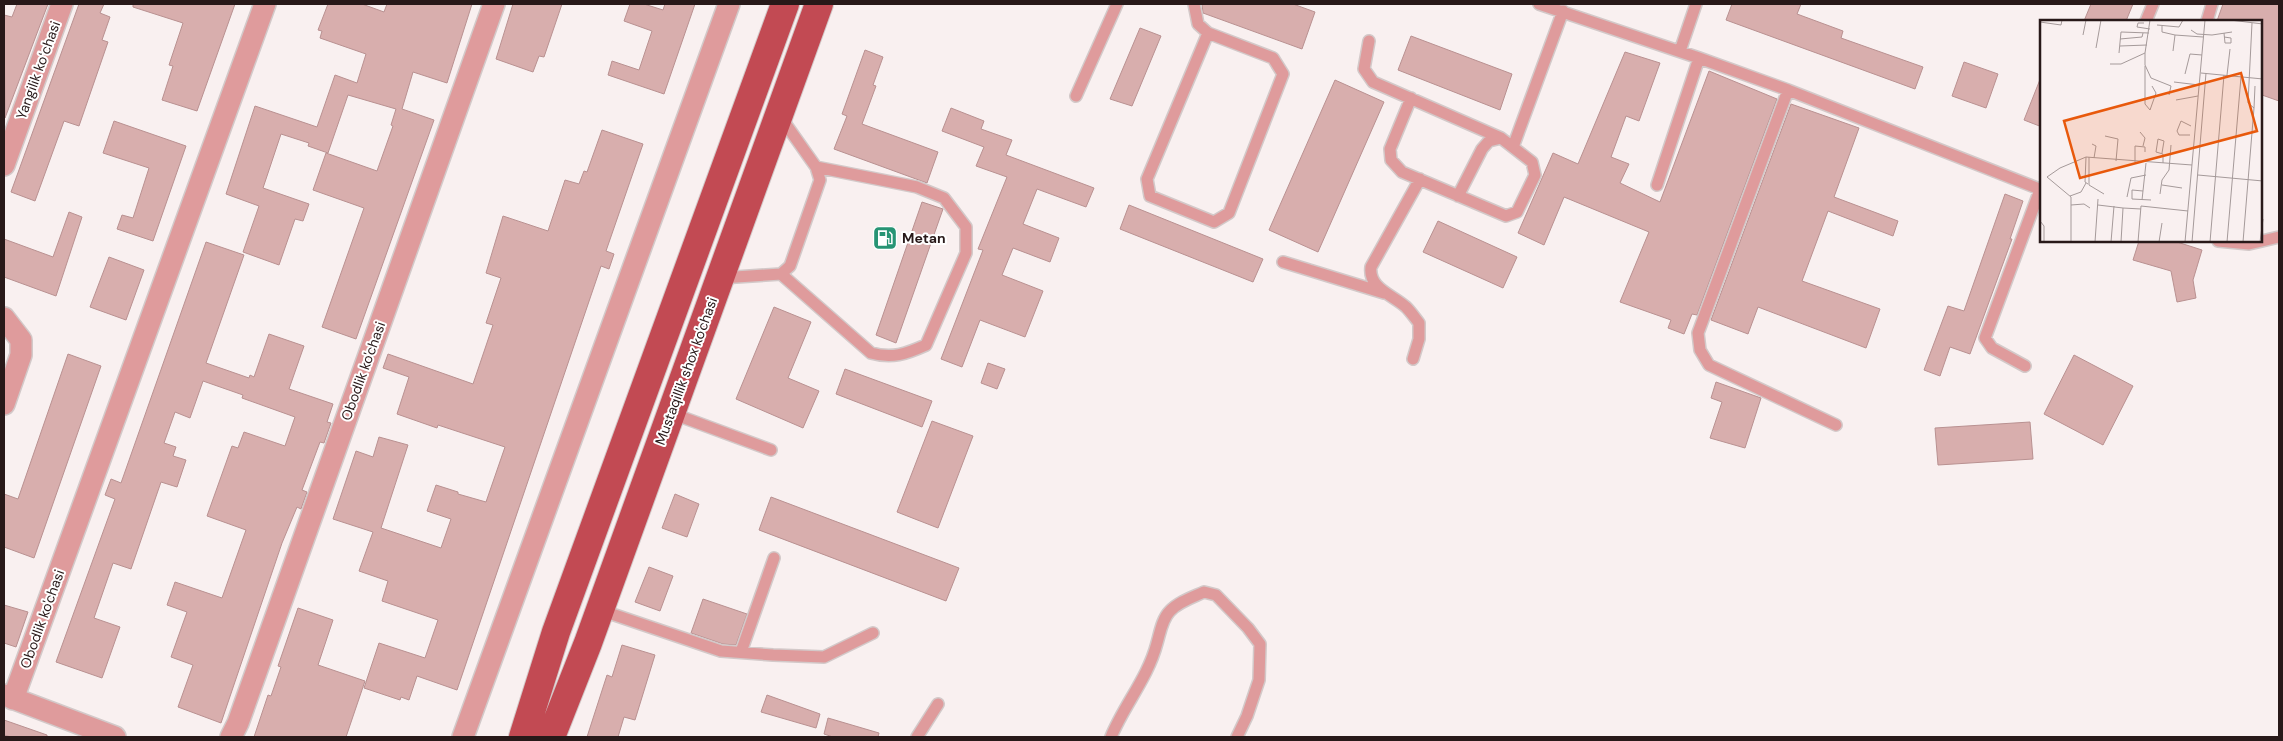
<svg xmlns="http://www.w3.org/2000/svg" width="2283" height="741" font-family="'DM Sans',sans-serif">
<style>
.building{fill:#d8aead;stroke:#b99191}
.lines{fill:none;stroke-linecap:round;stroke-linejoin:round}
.lane-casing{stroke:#d3c9c9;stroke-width:14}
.street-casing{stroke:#d3c9c9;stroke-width:24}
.primary-casing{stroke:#d3c9c9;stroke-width:30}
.lane{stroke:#df9b9c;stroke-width:11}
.street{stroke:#df9b9c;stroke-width:21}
.primary{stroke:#c24a53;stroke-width:28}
.labels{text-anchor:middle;stroke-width:4;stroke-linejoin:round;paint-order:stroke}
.street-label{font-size:14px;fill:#281919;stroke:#fff}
.poi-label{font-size:14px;font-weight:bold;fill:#281919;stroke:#fff;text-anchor:start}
.inset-road{fill:none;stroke:#a59a9a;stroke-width:1}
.view{fill:#e8590c;fill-opacity:0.15;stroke:#e8590c;stroke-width:2.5}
.inset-edge{fill:none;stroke:#281919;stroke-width:2.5}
</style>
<rect width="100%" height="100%" fill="#f9f0f0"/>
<path class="building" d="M17,4h31l-43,114 -1,-103 8,2z
M79,4h25l-4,9 10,4 -8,23 6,2 -29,84 -15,-5 -29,80 -24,-9z
M133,4h102l-38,107 -35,-11 11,-34 -4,-1 14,-42 -50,-16z
M328,4h34l22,8 3,-8h85l-25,79 -34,-11 -11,37 32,11 -78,219 -34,-12 42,-119 -51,-18 13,-37 51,18 16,-45 -2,-1 5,-16 -48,-14 -20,58 -20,-7 1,-3 -28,-9 -18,54 46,16 -6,17 -8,-2 -16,46 -36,-13 16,-46 -33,-12 29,-88 62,21 18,-52 22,8 9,-29 -46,-16 2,-7 -4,-1z
M513,4h49l-18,53 -5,-1 -6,16 -37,-13z
M630,4h14l19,6 2,-6h30l-31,90 -56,-19 4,-14 27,9 13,-39 -28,-10z
M1202,4h91l22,8 -13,37 -99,-36z
M1732,4h69l-4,10 46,17 -2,7 82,29 -8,22 -189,-69z
M2091,4h42l-7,17h-42z
M2223,4h56v97l-17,-6v-74h-45z
M1140,28l21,8 -29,70 -22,-7z
M1411,36l101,38 -12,36 -102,-40z
M865,50l18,7 -10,28 3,1 -14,38 76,28 -11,31 -93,-34 13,-33 -5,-2z
M1625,52l35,11 -21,58 -13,-5 -15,41 18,7 -9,19 40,19 49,-131 68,28 -80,216 -5,-1 -8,20 -16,-6 3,-8 -51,-18 29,-70 -85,-35 -20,48 -26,-12 35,-80 25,11z
M1964,62l34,12 -12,34 -34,-12z
M2041,77l1,1v49l-18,-7z
M1335,80l49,22 -66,150 -49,-22z
M1791,104l68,24 -25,69 64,24 -5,15 -65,-25 -26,70 78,28 -14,39 -108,-41 -10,27 -37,-14z
M951,108l33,13 -3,8 31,11 -6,15 88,33 -8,19 -49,-18 -14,35 36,14 -9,24 -37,-14 -11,27 41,16 -18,46 -45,-17 -18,47 -21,-8 42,-109 -5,-1 29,-72 -31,-11 8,-19 -42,-16z
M114,121l72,25 -33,95 -36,-12 5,-14 11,3 16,-50 -46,-15z
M602,130l41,14 -37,107 8,3 -5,15 -8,-3 -144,424 -40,-14 -8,24 -8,-3 -1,3 -36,-12 15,-45 46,15 13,-38 -56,-19 6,-20 -29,-10 14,-39 -40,-13 23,-68 17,6 6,-20 29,8 -27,83 60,20 10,-29 -24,-8 9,-26 22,7v2l28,8 19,-55 -67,-22 -1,3 -40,-14 12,-37 -26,-9 5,-14 85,30 20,-59 -7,-2 15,-45 -15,-5 17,-57 45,15 17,-51 14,4 5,-13 3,1z
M2005,194l18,7 -13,38h2l-42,115 -20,-7 -10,29 -16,-6 24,-64 16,5z
M922,202l21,7 -47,134 -20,-8z
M1129,205l134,54 -10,23 -133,-53z
M69,212l13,5 -26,79 -52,-19v-38l49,18z
M1438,221l79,36 -14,31 -80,-36z
M2139,241h35l28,9 -9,30 3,18 -19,4 -6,-31 -38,-11z
M206,242l38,13 -38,108 43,15 1,-3 4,2 15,-43 35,12 -15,43 44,15 -6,18 4,1 -7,20 -4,-1 -18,48 5,2 -6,17 -4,-2 -15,36 -61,180 -43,-16 15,-42 -22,-8 16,-45 -20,-7 8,-23 47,16 24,-68 -39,-14 25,-70 6,2 6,-16 41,14 10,-29 -53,-19 1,-3 -40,-14 -13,37 -15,-6 -11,31 12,4 -3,9 13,4 -9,27 -16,-5 -30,87 -18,-6 -19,55 26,9 -18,51 -46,-16 59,-163 -10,-4 6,-16 10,4z
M109,257l35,13 -18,50 -36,-13z
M774,307l37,15 -23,56 31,13 -16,37 -67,-29z
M68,354l33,12 -67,192 -30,-11v-53l14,5z
M2074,355l59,31 -30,59 -59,-31z
M988,363l17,6 -8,20 -16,-6z
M845,369l87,32 -10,26 -86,-33z
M1716,382l45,16 -16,50 -35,-10 12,-36 -11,-4z
M932,421l41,15 -35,92 -41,-16z
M2030,422l3,37 -95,6 -3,-37z
M675,494l24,10 -12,33 -25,-9z
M771,497l188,71 -13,33 -187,-71z
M649,567l24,9 -13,35 -25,-9z
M703,599l44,15 -11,31 -13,-1 -32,-11z
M4,605l24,7 -12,35 -12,-4z
M298,608l35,12 -15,45 47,16 -19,56h-92l14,-42 3,1 10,-29 -3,-1z
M622,645l33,10 -20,65 -11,-3 -6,20h-31l20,-62 5,2z
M767,695l53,19 -4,14 -55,-16z
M828,718l51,15 -1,4h-45l-9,-3z
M4,720l43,15v2h-36l-7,-2z"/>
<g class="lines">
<defs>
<path id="lane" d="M1194,4l4,20 10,9 65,25 10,16 -54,139 -15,9 -64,-26 -3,-17 61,-146
M1539,4l160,54 89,32 254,100
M2146,21l7,-17
M2207,21l5,-17
M1369,41l-5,28 9,13 128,56 31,24 3,13 -18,37 -11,4 -40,-17 -64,-27 -11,-12 -1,-11 21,-51
M1680,51l16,-47
M1788,90l-90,243 2,17 9,15 127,60
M1076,96l41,-92
M1513,147l50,-136
M1657,185l42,-127
M1458,196l24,-47 7,-8 12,-3
M2218,241l31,3 13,-3
M2262,241l17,-4
M1283,262l101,31
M781,274l90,79c21,6 35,1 55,-8l40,-92v-26l-22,-29 -27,-11 -101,-20
M721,278l60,-4 9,-8 30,-86 -4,-13 -36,-51
M1413,359l6,-20v-16c-4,-5 -8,-11 -13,-16 -13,-12 -38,-19 -35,-40l49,-88
M2025,366l-33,-18 -7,-10 55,-148
M671,413l100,37
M600,610l121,41 52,4 51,2 49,-24
M741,652l33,-94
M917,737l21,-33
M1111,737c13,-32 37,-59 46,-94 3,-10 5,-24 13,-32 8,-9 23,-14 34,-19l12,3 32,33 12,16 -1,36 -12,36 -10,21"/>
<path id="street" d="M4,165l58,-161
M4,318l17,22v15l-17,49
M4,695l111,42
M13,699l252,-695
M231,737l7,-14 256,-719
M463,737l266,-733"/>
<path id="primary" d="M523,737l33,-105 229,-628
M551,737l37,-94 231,-639"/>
</defs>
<use href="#lane" class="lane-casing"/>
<use href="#street" class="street-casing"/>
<use href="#primary" class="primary-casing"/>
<use href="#lane" class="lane"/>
<use href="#street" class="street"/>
<use href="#primary" class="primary"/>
</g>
<defs>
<symbol id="fuel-square" viewBox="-11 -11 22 22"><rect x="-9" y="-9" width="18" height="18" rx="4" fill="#279474" stroke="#fff"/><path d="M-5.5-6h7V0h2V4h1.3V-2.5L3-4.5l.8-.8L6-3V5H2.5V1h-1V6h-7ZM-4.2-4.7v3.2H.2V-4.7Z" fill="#fff"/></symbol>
</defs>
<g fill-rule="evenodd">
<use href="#fuel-square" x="871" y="224" width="28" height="28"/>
</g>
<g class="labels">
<g class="street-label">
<text transform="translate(38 70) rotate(-70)" y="5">Yangilik koʻchasi</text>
<text transform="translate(363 371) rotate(-70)" y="5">Obodlik ko'chasi</text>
<text transform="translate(686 371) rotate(-70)" y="5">Mustaqillik shox ko'chasi</text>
<text transform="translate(42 619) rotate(-70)" y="5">Obodlik ko'chasi</text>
</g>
<g class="poi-label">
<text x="902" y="243">Metan</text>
</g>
</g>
<g transform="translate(2040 20)">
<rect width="222" height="222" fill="#f9f0f0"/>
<path class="inset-road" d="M190,0l33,4M0,2l21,3 1,-5M104,3h-6l-1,4 13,2M117,5l22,2 4,-7M122,6v6l13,3M151,10l6,4 15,1 20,-3M184,13l1,10h6v-5l-7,-1M43,15l3,-15M80,19l22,-2 1,-4M80,26l27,-1M56,28l5,-28M133,31l2,-16 28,2M79,33l2,-21 28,1M105,33v12l6,13 20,8 -2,9M70,44h11l24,-11 5,-33M105,46v38l5,6 6,-17 -4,-7M161,53l62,6M145,54l5,-20 12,1M187,55l3,-26M134,62l25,3M136,80l22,-4M214,88l1,-22M100,112l5,6 -2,8M150,115h-11l-2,-4 4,-10 10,5M65,116l13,3 -2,22M52,124l4,2 -2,12M122,133l2,-12 -6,-2 -2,13 7,2v9M46,137l-1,25 3,2M49,137v28l15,9M95,142v-16l10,1v5M158,155l65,6M122,165l20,3M103,171l-11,-1v9l19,1M120,174l2,-14 7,-10 2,-25M30,176l11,-4 5,-9M87,177l4,-19 15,-3M102,180l4,-37M31,185l13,-1 6,4M58,185l25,3M0,201l4,5v16M31,222v-45l-24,-20 13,-9 26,-11 106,8M55,222l3,-43M71,222l3,-36M81,222l2,-34 18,1M98,222l3,-36 47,5M119,222l3,-19M145,222l20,-222M152,222l14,-169M170,222l14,-167M187,222l14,-165M203,222l11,-134 -6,-5 4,-80M220,222l3,-23"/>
<path class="view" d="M201,53l16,58 -177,47 -16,-57z"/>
<rect width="222" height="222" class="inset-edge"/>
</g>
<rect width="2283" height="741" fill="none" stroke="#281919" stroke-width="10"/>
</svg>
